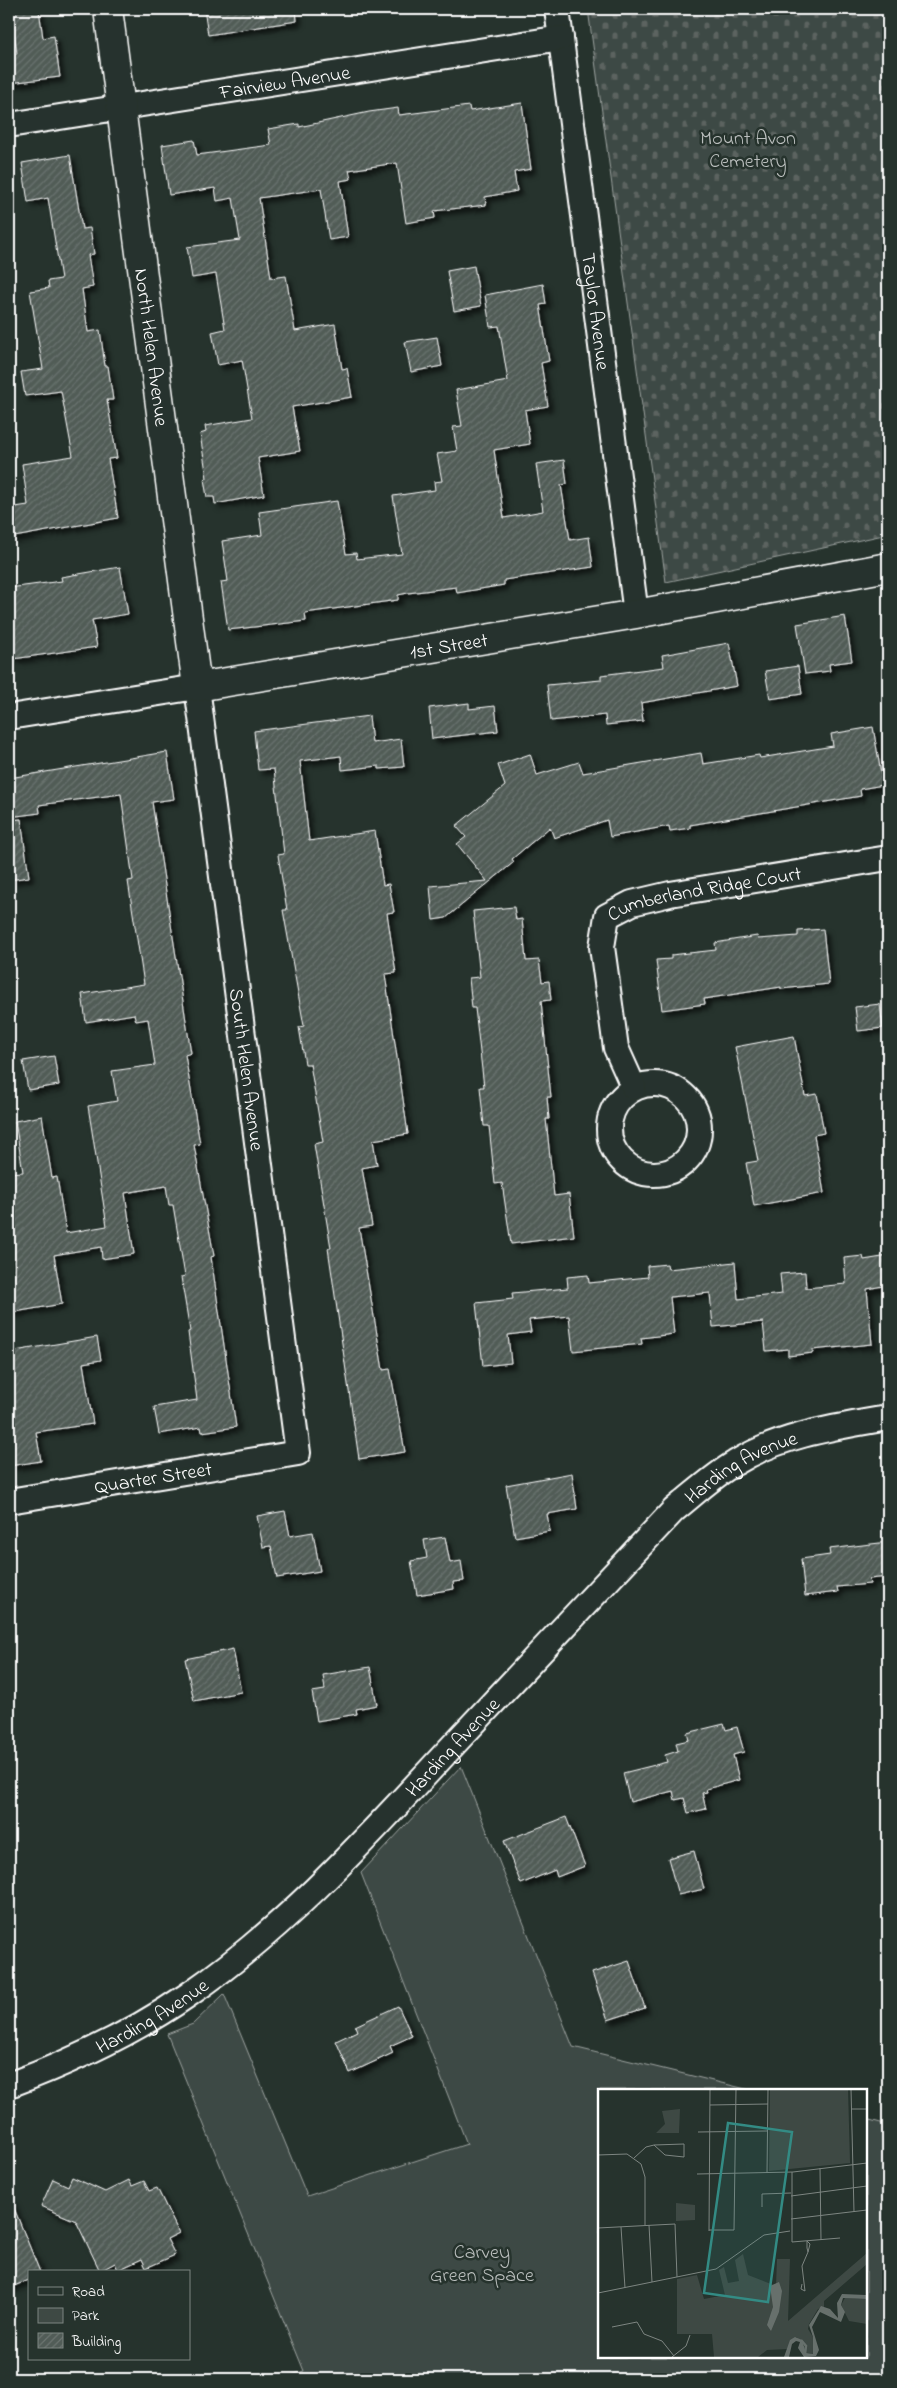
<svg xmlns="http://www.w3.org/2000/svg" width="897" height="2388" font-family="'Indie Flower',sans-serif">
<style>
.green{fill:#3e4944;stroke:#9ea4a2}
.cemetery{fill:url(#cemetery-stones);stroke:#9ea4a2}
.building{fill:url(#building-hatch);stroke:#fff;filter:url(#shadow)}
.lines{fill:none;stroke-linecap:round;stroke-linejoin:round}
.minor-casing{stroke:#fff;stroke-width:28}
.tertiary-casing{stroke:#fff;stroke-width:31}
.minor{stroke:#26332d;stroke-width:24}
.tertiary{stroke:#26332d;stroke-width:28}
.labels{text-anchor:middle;stroke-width:5;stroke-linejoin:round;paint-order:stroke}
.street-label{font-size:20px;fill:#fff;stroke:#26332d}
.park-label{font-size:20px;fill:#bbbfbe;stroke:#26332d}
.inset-river{fill:none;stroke:#67706c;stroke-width:2.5}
.inset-road{fill:none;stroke:#7d8581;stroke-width:1}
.view{fill:#338b84;fill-opacity:0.15;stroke:#338b84;stroke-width:2.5}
.inset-edge{fill:none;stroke:#fff;stroke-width:2.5}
</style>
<defs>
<pattern id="cemetery-stones" width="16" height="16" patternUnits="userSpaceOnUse" patternTransform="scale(1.25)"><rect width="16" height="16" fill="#3e4944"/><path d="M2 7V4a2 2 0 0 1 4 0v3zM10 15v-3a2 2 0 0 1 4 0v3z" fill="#5b6460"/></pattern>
<pattern id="building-hatch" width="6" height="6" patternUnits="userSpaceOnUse" patternTransform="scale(1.25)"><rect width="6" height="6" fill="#515c57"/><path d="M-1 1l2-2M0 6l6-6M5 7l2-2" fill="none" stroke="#6b7470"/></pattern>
<filter id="shadow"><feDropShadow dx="4.5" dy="4.5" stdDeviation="2.5" flood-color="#0009"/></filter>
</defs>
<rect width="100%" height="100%" fill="#26332d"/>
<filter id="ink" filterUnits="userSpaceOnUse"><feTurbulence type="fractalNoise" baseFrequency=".02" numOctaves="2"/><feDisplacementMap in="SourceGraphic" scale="10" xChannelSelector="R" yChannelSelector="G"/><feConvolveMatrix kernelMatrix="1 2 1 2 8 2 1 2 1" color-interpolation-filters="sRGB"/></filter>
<g filter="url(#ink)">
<path class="green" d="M461,1766l112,281 177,43h-150v267h266v-238l22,6v254h-610l26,-8 -137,-337 26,-10 31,-30 83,202 160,-52 -106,-271z"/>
<path class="cemetery" d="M588,9h300v525l-222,48z"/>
<path class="building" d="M11,9h28l4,29 11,-2 6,41 -51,6v-28l8,-1z
M204,9h92l1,12 -89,14z
M522,103l9,66 -17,3 3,19 -32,6 1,8 -52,6 1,7 -29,5 -9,-60 -48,7 2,9 -11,2 8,56 -19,3 -8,-51 -62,9 12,80 15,-2 9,55 40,-7 7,45 5,-1 5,29 -60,10 8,44 -42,7 6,37 -49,9 -1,-7h-7l-3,-18 3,-1 -7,-44 6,-2 -1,-6 47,-8 -10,-58 -24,5 -6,-33 13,-3 -9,-55 -24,4 -5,-31 53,-7 -7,-42 -16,3 -2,-13 -46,7 -7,-50 32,-5 3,15 74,-10 -3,-16 31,-5v3l70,-15 29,-4 1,7 70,-9 1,5z
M70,155l12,74 8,-1 4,26 -6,1 5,32 -11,2 6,43 12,-2 5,36h3l5,34h-6l10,58 -9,1 10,59 -109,20v-30l19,-3 -6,-41 51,-8 -12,-65 -36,5 -4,-24 22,-3 -13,-78 19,-3 -1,-7 13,-2 -13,-81 -20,4 -6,-39z
M474,266l7,40 -27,5 -7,-40z
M543,284l3,20 -6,1 9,56 -8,2 7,43 -23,4 5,34 -36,6 10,68 39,-7 -7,-47 28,-4 3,24 -6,1 9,55 19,-3 4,30 -89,13v5l-47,8 -1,-6 -48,6 -10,2v5l-93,13 1,8 -78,9 -7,-48 7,-1 -6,-40 40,-6 -3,-23 78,-11 9,53 10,-1 1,6 45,-5 -9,-58 42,-6 -1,-8 8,-1 -5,-27 20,-3 -4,-24 9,-1 -6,-36 52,-9 -9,-55 -9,1 -5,-32z
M437,337l5,29 -31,6 -6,-30z
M120,567l8,47 -36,6 5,27 -84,12 -4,-27v-44l53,-7 -1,-4z
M845,616l7,45 -23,3 1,7 -25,3 -8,-50z
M729,643l8,43 -96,17 2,18 -37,4 -1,-10 -54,6 -4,-36 54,-5v-5l63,-8 -2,-12z
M798,666l4,28 -32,5 -5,-28z
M469,703v6l26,-3 3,25 -66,8 -3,-31z
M369,716l3,27 29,-4 3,28 -25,2v-3l-37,4 -1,-14 -41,5 9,80 66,-10 8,54 6,-1 5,28 -7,1 9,60 -11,1 23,160 -35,6 4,25 -15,3 10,58 -13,2 24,142 7,-1 15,83 -46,7 -31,-211h3l-17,-104 9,-2 -13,-78h-5l-6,-37 5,-1 -21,-116h4l-9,-55 6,-1 -10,-85 -16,1 -4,-39z
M873,727l10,58 -23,4 1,7 -171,29v3l-20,3 -1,-5 -59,11 -3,-17 -53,18 -4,-11 -38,32 2,3 -68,56 -13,2 -3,-34 57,-5 -30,-37 9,-7 -10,-11 49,-40 -7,-21 32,-11 7,21 42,-13 4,11 118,-20 2,11 56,-9 1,3 73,-12 -2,-12z
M167,752l7,47 -22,3 39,251 -6,2 15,89 -6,1 20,111 -3,1 25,170 -34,5 -1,-5 -42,7 -5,-27 43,-7 -9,-68 2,-1 -9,-54 4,-1 -12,-71h-4l-3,-19 -41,7 9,61 -32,5 -1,-12 -47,8 8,49 -53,9v-140l14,-1 -8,-51 27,-5 10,62 5,-1 9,56 41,-7 -19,-120 29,-5 -5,-30 43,-6 -7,-46 -12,2 -2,-7 -48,8 -4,-28 62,-10 -16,-103 5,-1 -12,-86 -82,11 1,8 -31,4v-39z
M21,819l8,58 -20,3v-60z
M514,907l2,13 6,-1 4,42 13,-1 3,22 7,-1 2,19 -10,1 10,96h-4l2,22h-3l8,77 15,-2 5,42 -63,8 -9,-61 -7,1 -6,-58h-5l-4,-39h4l-9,-79h-3l-3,-30 11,-1 -7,-66z
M823,929l6,55 -48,5v-2l-77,12 1,5 -43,6 -6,-50 15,-1v-4l45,-5 -1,-7 42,-7 1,3 40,-3v-5z
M880,1004l3,24 -25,3 -3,-24z
M794,1036l11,60 12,-2 7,39 -10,2 10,58 -70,13 -8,-43 12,-2 -23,-114z
M54,1056l5,29 -31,5 -5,-29z
M863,1256l1,4 24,-4v29l-21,4 5,55 -60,6 1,3 -25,3v-7l-22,2 -3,-29 -50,5 -3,-34 -40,4 4,37 -33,4 1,6 -69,7 -4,-35 -40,4 2,12 -23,3 3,28 -28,3 -7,-63 37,-4 -1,-6 56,-5 -1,-11 21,-2 1,8 59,-6 -1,-11 20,-2 1,5 67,-7 3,37 44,-5 -2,-20 25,-2 1,16 40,-4 -2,-26z
M97,1337l4,23 -18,3 10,61 -57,8 5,29 -32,5v-114z
M572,1473l5,36 -30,5 3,17 -35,6 -9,-52z
M285,1511l5,25 23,-4 7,39 -43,7 -6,-32 -8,1 -6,-31z
M445,1537l5,26 11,-2 3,20 -11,1 1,7 -37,6 -6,-34 16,-3 -3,-18z
M888,1542v35l-19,2 1,5 -33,3 1,5 -33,4 -4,-37 29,-4 -1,-6z
M233,1649l8,43 -47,9 -9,-42z
M370,1667l7,38 -21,4 1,5 -40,7 -5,-29 13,-2 -2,-15z
M724,1724l2,6 11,-3 7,25 -11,3 6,25 -33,9 1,3 -5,1 4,16 -18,4 -4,-15 -9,2 -2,-9 -43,11 -7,-29 44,-11 -2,-7 13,-4 -2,-8 13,-3 -2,-7z
M566,1817l19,49 -28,11 -2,-7 -34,14 -17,-43z
M694,1851l10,38 -26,6 -10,-37z
M629,1961l16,47 -37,12 -16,-47z
M398,2006l14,30 -22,10 3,7 -43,20 -14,-32 21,-10 -2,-5z
M72,2177l33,15 24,-12 3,6 12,-5 5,10 8,-3 22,45 -12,6 8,16 -29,13 -4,-9 -24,11 -3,-7 -15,8 -24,-50 -35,-15 12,-27 15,7z
M9,2196l31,76h-11v8l-20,8z"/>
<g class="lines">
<defs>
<g id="minor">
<path id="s1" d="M557,9l79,605"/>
<path id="s2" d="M9,125l552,-87"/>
<path id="s3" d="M9,717l188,-30 101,766 -289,48"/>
<circle cx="654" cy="1129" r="45"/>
<path id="s4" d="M634,1088l-18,-40 -14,-101 5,-31 25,-13 38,-9 218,-36"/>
<path id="s5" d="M9,2085c62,-23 124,-52 179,-90 102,-70 185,-164 269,-254 73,-77 145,-154 217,-231 20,-16 39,-34 61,-47 45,-28 101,-36 153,-45"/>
</g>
<g id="tertiary">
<path id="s6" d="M108,9l89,678 439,-73 252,-47"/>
</g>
</defs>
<use href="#minor" class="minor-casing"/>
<use href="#tertiary" class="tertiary-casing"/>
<use href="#minor" class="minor"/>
<use href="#tertiary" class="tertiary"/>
</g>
</g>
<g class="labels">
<g class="street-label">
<text dy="7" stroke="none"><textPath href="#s2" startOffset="279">Fairview Avenue</textPath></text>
<text dy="7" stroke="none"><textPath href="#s1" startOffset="305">Taylor Avenue</textPath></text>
<text dy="7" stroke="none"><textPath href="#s6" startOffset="341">North Helen Avenue</textPath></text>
<text dy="7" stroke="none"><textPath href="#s6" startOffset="939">1st Street</textPath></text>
<text dy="7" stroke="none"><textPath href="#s4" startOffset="278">Cumberland Ridge Court</textPath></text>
<text dy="7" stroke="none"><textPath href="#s3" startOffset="576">South Helen Avenue</textPath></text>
<text dy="7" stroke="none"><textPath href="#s5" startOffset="969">Harding Avenue</textPath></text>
<text transform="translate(153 1477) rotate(-9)" y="7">Quarter Street</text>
<text dy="7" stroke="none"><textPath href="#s5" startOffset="564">Harding Avenue</textPath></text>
<text dy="7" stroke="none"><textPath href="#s5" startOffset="159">Harding Avenue</textPath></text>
</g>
<g class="park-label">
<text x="748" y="144">Mount Avon<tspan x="748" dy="23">Cemetery</tspan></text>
<text x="482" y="2258">Carvey<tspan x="482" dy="23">Green Space</tspan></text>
</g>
</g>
<g transform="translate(598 2089)">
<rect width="269" height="269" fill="#26332d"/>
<path d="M78,114l19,2v15l-19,1zM269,164v11l-43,37v6l-6,2 -9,15 -1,5 5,8v17l-7,-1 -2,-9 -8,-7 -9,12 -20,1 -9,7h-44l-2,-23h-35v-55l20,-4 7,24 21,-4 -6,-25 5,-3 4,16 11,-2 -4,-21 8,-6 5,21 28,11 1,-27h13l-2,62zM247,209l22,1v25l-18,-3 -8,-16z" fill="#3e4944"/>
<path d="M82,20l-1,24h-23l9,-9 -3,-13z" fill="#3e4944"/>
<path d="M172,0h78l2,74 -81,8z" fill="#3e4944"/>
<path d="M181,193l3,9 -3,21 -8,19 -4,-6 6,-18 -3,-21zM244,205l24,1 1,4 -24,-1 -2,7 4,7 -4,10 -21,-10 -8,15 7,23 -3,6 -12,1 -6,-9 2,-6 -4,-1 -4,3 -3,13h-5l6,-17 5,-3 7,3 4,13 7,1v-17l-4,-12 12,-19 9,3 8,9 -1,-15z" fill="#67706c"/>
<path class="inset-river" d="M203,251l5,6 -1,8"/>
<path class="inset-road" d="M253,0l3,123M112,16l58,-1M253,20h16M100,43l69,-1M0,66l29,-1 14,10 4,13v48M36,69l12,-11 8,-2 11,10 19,2v-13l-30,1M222,79l1,72M194,83v70l48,-4M169,84l1,-84M99,85l96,-2 74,-9M193,107l76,-10M164,118v-13l29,-1M193,130l76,-9M51,136l3,57M23,138l4,61M0,139l77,-4 2,53M111,141h25l2,-141M111,142l1,-142M209,152l3,3 -2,8 -1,-4zM204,195l-1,5 4,2 -3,-25 6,-14M0,204l118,-24 48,-34 26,-4M14,238l25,-5 7,12 18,7 12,15M74,268l14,-11 4,-11"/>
<path class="view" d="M130,34l64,9 -24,170 -64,-9z"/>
<rect width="269" height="269" class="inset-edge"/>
</g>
<rect width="897" height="2388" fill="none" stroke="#26332d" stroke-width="30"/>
<rect x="15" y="15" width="867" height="2358" fill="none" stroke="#fff" stroke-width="2" filter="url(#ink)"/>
<rect x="28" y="2270" width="162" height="90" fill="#26332d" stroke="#7d8581"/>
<rect x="38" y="2287" width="25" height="8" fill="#26332d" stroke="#7d8581"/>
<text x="72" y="2296" font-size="15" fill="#ffffff">Road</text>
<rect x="38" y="2308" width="25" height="15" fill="#3e4944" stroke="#7d8581"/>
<text x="72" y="2320" font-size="15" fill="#ffffff">Park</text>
<rect x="38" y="2333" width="25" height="15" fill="url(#building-hatch)" stroke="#7d8581"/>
<text x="72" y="2346" font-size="15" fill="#ffffff">Building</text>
</svg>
